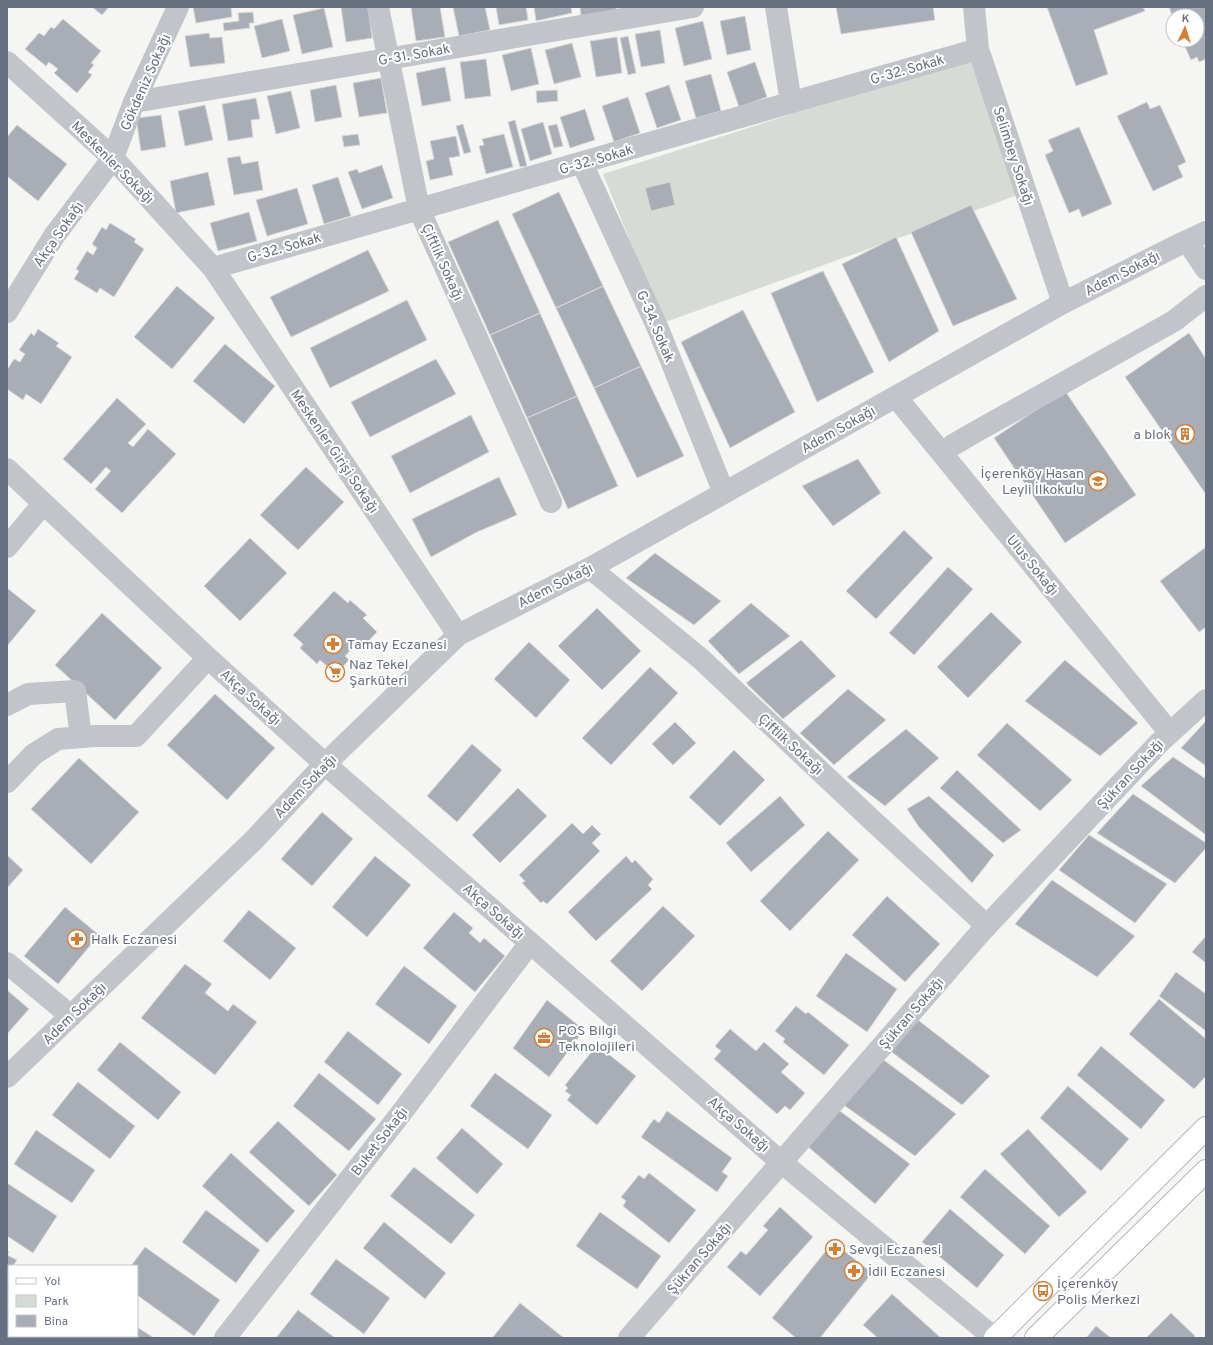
<svg xmlns="http://www.w3.org/2000/svg" width="1213" height="1345" font-family="Overpass,sans-serif">
<style>
.green{fill:#d6dcd5}
.building{fill:#a9adb5;stroke:#d7d7d6}
.lines{fill:none;stroke-linecap:round;stroke-linejoin:round}
.major-casing{stroke:#b5b7bb;stroke-width:24}
.minor{stroke:#c1c4c8;stroke-width:22}
.major{stroke:#fff;stroke-width:22}
.labels{text-anchor:middle;stroke-width:4;stroke-linejoin:round;paint-order:stroke}
.street-label{font-size:14px;fill:#677081;stroke:#fff}
.poi-label{font-size:14px;fill:#677081;stroke:#fff;text-anchor:start}
</style>
<rect width="100%" height="100%" fill="#f5f6f3"/>
<path class="green" d="M970,61l48,134 -355,128 -60,-149 189,-60z"/>
<path class="building" d="M92,7h17l-7,8z
M193,7h38l1,10 -36,6z
M341,7h27l4,31 -26,4z
M411,7h29l5,30 -29,4z
M453,7h32l5,23 -31,6z
M496,7h30l2,13 -29,5z
M534,7h37l1,6 -36,8z
M580,7h36v3l-35,6z
M836,7h97l2,13 -94,14z
M1047,7h96l2,4 -51,19 14,44 -32,12z
M1169,7h37v52l-7,3 -2,-5 -6,3 -9,-20h15v-24h-24v2z
M324,8l9,39 -31,7 -9,-39z
M253,12l1,11h-5l1,5 -26,3 -1,-8 16,-2 -1,-8z
M745,16l6,34 -24,5 -7,-34z
M63,19l38,32 -10,12 3,2 -6,7 4,3 -15,18 -23,-20 4,-4 -9,-7 -3,4 -21,-17 14,-16 5,3 7,-9 3,2z
M282,19l8,32 -28,7 -8,-32z
M703,21l9,38 -28,7 -9,-38z
M660,30l5,33 -24,4 -6,-33z
M209,33l1,5 12,-1 3,26 -35,4 -5,-31z
M628,36l8,37 -8,2 -8,-37z
M617,37l5,36 -26,4 -6,-36z
M572,43l9,34 -27,7 -9,-34z
M531,48l8,36 -28,7 -9,-36z
M486,59l5,37 -26,3 -5,-37z
M755,62l12,35 -28,10 -12,-35z
M445,67l6,34 -29,5 -6,-33z
M711,74l10,37 -25,7 -11,-37z
M381,78l6,35 -28,4 -6,-34z
M336,85l6,32 -27,5 -5,-32z
M669,85l12,35 -24,8 -12,-35z
M557,90l1,11 -21,2 -1,-12z
M291,91l9,37 -24,6 -9,-38z
M628,97l12,36 -26,9 -12,-36z
M256,98l4,21 -9,1 2,17 -25,4 -6,-37z
M1147,102l3,7 10,-4 26,57 -8,4 5,11 -30,14 -36,-75z
M205,105l8,35 -28,6 -7,-35z
M585,109l10,31 -25,8 -10,-31z
M161,115l5,32 -25,4 -5,-33z
M515,120l12,46 -7,1 -12,-45z
M543,122l9,32 -22,7 -9,-32z
M463,124l8,28 -7,2 -8,-28z
M557,124l6,22 -9,2 -6,-22z
M17,125l50,39 -29,37 -31,-25v-39z
M1079,127l33,77 -30,13 -3,-8 -10,4 -24,-58 8,-4 -5,-11z
M358,134l2,11 -16,2 -2,-11z
M504,134l9,33 -27,7 -7,-28 5,-1 -2,-6z
M456,136l4,20 -11,2 4,17 -23,5 -4,-19 8,-2 -4,-18z
M240,156l2,8 16,-3 5,29 -29,5 -7,-37z
M382,165l11,33 -31,11 -14,-37 9,-3 2,4z
M208,172l7,33 -39,8 -6,-32z
M338,177l13,39 -27,8 -12,-39z
M670,182l5,23 -24,6 -6,-23z
M297,188l11,36 -41,12 -11,-36z
M559,192l44,94 -47,22 -44,-94z
M971,205l46,94 -64,27 -42,-94z
M249,212l8,29 -39,10 -8,-28z
M498,220l42,93 -50,22 -42,-93z
M110,223l26,16 -2,3 10,7 -30,48 -14,-9 -3,5 -23,-14 5,-8 -3,-2 11,-18 6,4 4,-7 -5,-4 10,-17 4,3z
M896,237l43,94 -50,31 -47,-98z
M368,250l21,41 -98,46 -21,-40z
M823,271l51,101 -57,30 -46,-109z
M177,286l38,32 -43,51 -38,-32z
M603,286l38,80 -47,22 -38,-80z
M407,300l20,40 -97,48 -20,-40z
M743,310l52,102 -65,36 -49,-106z
M540,313l37,83 -50,22 -37,-83z
M38,329l21,14 -3,3 16,11 -31,47 -15,-10 -3,6 -16,-11v-19l7,-11 6,3 5,-8 -6,-4 12,-17 3,3z
M1189,333l17,26v133l-1,1 -80,-116z
M225,344l50,42 -31,38 -51,-43z
M436,359l20,35 -86,43 -19,-35z
M641,366l43,90 -47,22 -43,-90z
M1065,391l71,104 -71,48 -71,-105z
M577,396l41,90 -50,23 -41,-91z
M117,398l29,26 -18,19 5,4 15,-18 28,25 -54,59 -27,-24 16,-18 -5,-4 -15,17 -28,-25z
M471,415l18,37 -79,41 -19,-37z
M858,459l23,34 -48,33 -31,-40z
M306,467l38,35 -46,48 -38,-35z
M499,477l18,38 -40,17 -46,25 -19,-38z
M904,530l29,28 -57,61 -30,-28z
M250,538l37,35 -47,48 -36,-35z
M1206,547v80l-7,5 -39,-51z
M655,553l66,48 -27,24 -68,-47z
M948,567l25,22 -59,66 -25,-22z
M7,588l29,23 -29,35z
M334,591l14,12 2,-3 17,15 -4,3 14,14 -16,17 -5,-5 -11,12 4,4 -13,14 -16,-14 -3,4 -17,-16 3,-4 -10,-9z
M751,603l39,33 -51,38 -31,-33z
M597,608l44,43 -39,39 -44,-44z
M991,612l31,30 -54,56 -31,-31z
M102,613l60,55 -47,52 -60,-55z
M801,640l35,36 -53,43 -37,-36z
M529,642l41,38 -34,38 -42,-39z
M1065,660l73,63 -38,33 -75,-55z
M650,667l28,26 -67,72 -29,-27z
M848,689l38,31 -52,45 -34,-32z
M215,694l60,54 -48,52 -60,-55z
M1206,721v45l-25,-18z
M675,722l21,21 -23,22 -21,-21z
M1007,723l65,57 -32,31 -63,-56z
M906,729l33,29 -54,48 -38,-29z
M472,744l30,26 -45,52 -30,-26z
M734,750l31,30 -45,46 -31,-29z
M1173,757l33,22v56l-65,-49z
M79,758l60,54 -48,52 -60,-55z
M957,770l64,60 -18,13 -63,-55z
M518,788l29,28 -47,47 -28,-28z
M1133,794l73,49v5l-31,35 -78,-50z
M780,796l25,29 -54,47 -25,-29z
M929,796l65,59 -22,28 -53,-56 -12,-18z
M322,812l31,27 -41,47 -31,-27z
M572,823l11,11 9,-9 9,9 -9,9 8,8 -53,53 -4,-3 -2,2 -19,-20 3,-2 -6,-6z
M828,831l31,29 -69,71 -30,-30z
M1089,835l78,49 -32,39 -76,-53z
M7,855l16,15 -16,18z
M375,856l36,29 -44,52 -35,-30z
M626,856l6,7 3,-3 18,19 -5,6 4,4 -56,52 -28,-29z
M1052,880l83,56 -38,41 -82,-53z
M887,896l53,48 -35,38 -53,-47z
M663,906l32,30 -53,55 -32,-30z
M65,907l34,28 -41,49 -34,-28z
M249,910l47,38 -26,32 -47,-39z
M454,912l19,16 -4,5 11,10 4,-5 21,18 -30,36 -52,-44z
M1206,936v27l-14,-11z
M846,953l51,36 -30,43 -51,-36z
M185,964l27,20 -7,9 23,18 5,-7 24,18 -42,53 -74,-57z
M404,966l53,40 -28,38 -54,-40z
M1176,972l30,22v37l-47,-35z
M7,990l22,19 -22,25z
M1159,999l47,40v37l-12,13 -65,-55z
M547,1000l37,30 -35,47 -36,-29z
M796,1006l10,8 2,-2 41,33 -25,30 -41,-33 2,-3 -10,-8z
M918,1020l72,56 -28,29 -73,-55z
M730,1029l26,22 8,-9 25,22 -8,8 24,21 -15,17 -5,-4 -8,8 -63,-55 7,-8 -6,-5z
M348,1031l54,43 -24,31 -54,-43z
M120,1042l61,50 -23,28 -61,-50z
M597,1045l39,31 -39,49 -30,-25 4,-5 -6,-4 3,-3 -3,-3z
M1101,1046l64,54 -24,29 -64,-54z
M881,1058l75,56 -41,42 -74,-53z
M319,1073l57,46 -27,32 -56,-45z
M495,1073l57,42 -24,34 -58,-43z
M78,1082l57,44 -25,33 -58,-44z
M1068,1086l61,53 -28,32 -61,-53z
M836,1108l74,56 -35,40 -69,-59z
M667,1111l65,47 -10,14 6,4 -11,16 -76,-55 13,-18 5,4z
M278,1121l59,54 -28,31 -60,-54z
M462,1128l41,36 -26,30 -41,-36z
M1028,1129l59,63 -28,25 -59,-63z
M36,1130l59,40 -23,33 -58,-39z
M231,1153l64,58 -28,32 -65,-57z
M414,1167l61,48 -24,29 -61,-48z
M985,1169l65,57 -25,28 -65,-57z
M649,1173l47,37 -27,33 -46,-37 3,-5 -5,-4 18,-22 5,4z
M7,1183l50,33 -24,37 -26,-17z
M780,1207l33,30 -53,59 -33,-29 14,-16 5,4 22,-25 -5,-4z
M950,1209l54,46 -27,33 -55,-46z
M206,1210l54,40 -24,33 -54,-41z
M600,1212l61,44 -24,33 -61,-43z
M384,1222l62,51 -21,26 -62,-51z
M833,1242l39,31 -52,65h-24l-24,-20z
M145,1247l75,53 -26,36 -57,-41v-29h-6z
M7,1250l2,2 -2,3 10,5 -4,6h-4v6l-2,3z
M336,1259l54,39 -26,36 -54,-40z
M892,1294l49,44h-63l-15,-13z
M520,1303l44,35h-69l-2,-1z
M298,1310l37,28h-59z
M1171,1313l24,23 -2,2h-47z
M1096,1326l15,12h-25z
M137,1327l17,11h-50l2,-2h31z"/>
<g class="lines">
<defs>
<path id="major" d="M995,1338l211,-210
M1036,1338l170,-167"/>
</defs>
<use href="#major" class="major-casing"/>
<path class="minor" d="M378,7l41,202 132,293
M776,7l15,96
M974,7l4,42 85,254
M7,62l106,96 100,110 245,367
M134,102l559,-95
M582,163l77,168 65,162
M1187,241l19,28
M213,268l765,-219
M7,312l47,-76 59,-78 21,-56 44,-95
M896,397l274,336
M953,445l17,-10 204,-114 32,-25
M7,469l201,189 117,106 456,398 200,165 14,11
M7,547l36,-43
M590,568l111,91 172,162 114,105
M7,705l21,-11 47,-3 6,46
M7,782l27,-28 24,-15 36,-3h42l72,-78
M7,963l64,53
M7,1077l246,-236 72,-77 133,-129 132,-67 473,-265 115,-58 28,-13
M225,1338l174,-222 131,-173
M629,1338l352,-406 178,-189 47,-43"/>
<use href="#major" class="major"/>
</g>
<defs>
<symbol id="building-ring" viewBox="-11 -11 22 22"><circle r="9.5" fill="#fff" stroke="#d47f35" stroke-width="1.5"/><path d="M-4-6H4V6H1V3H-1V6H-4ZM-2.5-4.3h1.7v1.8h-1.7ZM.8-4.3h1.7v1.8H.8ZM-2.5-1h1.7V.8h-1.7ZM.8-1h1.7V.8H.8Z" fill="#d47f35"/></symbol>
<symbol id="school-ring" viewBox="-11 -11 22 22"><circle r="9.5" fill="#fff" stroke="#d47f35" stroke-width="1.5"/><path d="M0-5L7-2L0 1L-7-2ZM-4 1L0 2.5L4 1V4Q0 6-4 4Z" fill="#d47f35"/></symbol>
<symbol id="pharmacy-ring" viewBox="-11 -11 22 22"><circle r="9.5" fill="#fff" stroke="#d47f35" stroke-width="1.5"/><path d="M-2-6h4v4h4v4h-4v4h-4v-4h-4v-4h4Z" fill="#d47f35"/></symbol>
<symbol id="supermarket-ring" viewBox="-11 -11 22 22"><circle r="9.5" fill="#fff" stroke="#d47f35" stroke-width="1.5"/><path d="M-6-5.5h2.5l.6 2H6L4.5 2H-2.5L-4.4-4H-6ZM-1.5 3.2a1.3 1.3 0 1 0 .1 0ZM3 3.2a1.3 1.3 0 1 0 .1 0Z" fill="#d47f35"/></symbol>
<symbol id="office-ring" viewBox="-11 -11 22 22"><circle r="9.5" fill="#fff" stroke="#d47f35" stroke-width="1.5"/><path d="M-6-3h4V-5.5h4V-3h4V5H-6ZM-1-4.5V-3h2v-1.5ZM-6 0V1H6V0Z" fill="#d47f35"/></symbol>
<symbol id="bus-ring" viewBox="-11 -11 22 22"><circle r="9.5" fill="#fff" stroke="#d47f35" stroke-width="1.5"/><path d="M-5-6H5V4H4V6H2V4H-2V6H-4V4H-5ZM-3.5-4V0h7V-4ZM-3.5 1.2v1.5H-2V1.2ZM2 1.2v1.5H3.5V1.2Z" fill="#d47f35"/></symbol>
</defs>
<g fill-rule="evenodd">
<use href="#building-ring" x="1174" y="423" width="22" height="22"/>
<use href="#school-ring" x="1087" y="470" width="22" height="22"/>
<use href="#pharmacy-ring" x="322" y="633" width="22" height="22"/>
<use href="#supermarket-ring" x="324" y="661" width="22" height="22"/>
<use href="#pharmacy-ring" x="66" y="928" width="22" height="22"/>
<use href="#office-ring" x="533" y="1027" width="22" height="22"/>
<use href="#pharmacy-ring" x="824" y="1238" width="22" height="22"/>
<use href="#pharmacy-ring" x="843" y="1260" width="22" height="22"/>
<use href="#bus-ring" x="1032" y="1280" width="22" height="22"/>
</g>
<g class="labels">
<g class="street-label">
<text transform="translate(414 54) rotate(-10)" y="5">G-31. Sokak</text>
<text transform="translate(907 69) rotate(-16)" y="5">G-32. Sokak</text>
<text transform="translate(145 82) rotate(-66)" y="5">Gökdeniz Sokağı</text>
<text transform="translate(1014 156) rotate(72)" y="5">Selimbey Sokağı</text>
<text transform="translate(596 159) rotate(-16)" y="5">G-32. Sokak</text>
<text transform="translate(113 162) rotate(45)" y="5">Meskenler Sokağı</text>
<text transform="translate(58 234) rotate(-55)" y="5">Akça Sokağı</text>
<text transform="translate(284 247) rotate(-16)" y="5">G-32. Sokak</text>
<text transform="translate(443 262) rotate(66)" y="5">Çiftlik Sokağı</text>
<text transform="translate(1122 273) rotate(-27)" y="5">Adem Sokağı</text>
<text transform="translate(656 326) rotate(67)" y="5">G-34. Sokak</text>
<text transform="translate(838 429) rotate(-29)" y="5">Adem Sokağı</text>
<text transform="translate(335 451) rotate(56)" y="5">Meskenler Girişi Sokağı</text>
<text transform="translate(1033 565) rotate(51)" y="5">Ulus Sokağı</text>
<text transform="translate(555 585) rotate(-27)" y="5">Adem Sokağı</text>
<text transform="translate(251 697) rotate(42)" y="5">Akça Sokağı</text>
<text transform="translate(791 744) rotate(43)" y="5">Çiftlik Sokağı</text>
<text transform="translate(1130 774) rotate(-47)" y="5">Şükran Sokağı</text>
<text transform="translate(305 786) rotate(-46)" y="5">Adem Sokağı</text>
<text transform="translate(494 911) rotate(41)" y="5">Akça Sokağı</text>
<text transform="translate(74 1013) rotate(-44)" y="5">Adem Sokağı</text>
<text transform="translate(911 1013) rotate(-49)" y="5">Şükran Sokağı</text>
<text transform="translate(739 1124) rotate(41)" y="5">Akça Sokağı</text>
<text transform="translate(379 1141) rotate(-52)" y="5">Buket Sokağı</text>
<text transform="translate(699 1258) rotate(-49)" y="5">Şükran Sokağı</text>
</g>
<g class="poi-label">
<text x="1171" y="439" text-anchor="end">a blok</text>
<text x="1084" y="478" text-anchor="end">İçerenköy Hasan<tspan x="1084" dy="16">Leyli İlkokulu</tspan></text>
<text x="347" y="649">Tamay Eczanesi</text>
<text x="349" y="669">Naz Tekel<tspan x="349" dy="16">Şarküteri</tspan></text>
<text x="91" y="944">Halk Eczanesi</text>
<text x="558" y="1035">POS Bilgi<tspan x="558" dy="16">Teknolojileri</tspan></text>
<text x="849" y="1254">Sevgi Eczanesi</text>
<text x="868" y="1276">İdil Eczanesi</text>
<text x="1057" y="1288">İçerenköy<tspan x="1057" dy="16">Polis Merkezi</tspan></text>
</g>
</g>
<rect width="1213" height="1345" fill="none" stroke="#677081" stroke-width="16"/>
<rect x="8" y="1265" width="130" height="72" fill="#ffffff" stroke="#c2c6cd"/>
<rect x="16" y="1278" width="20" height="6" fill="#ffffff" stroke="#c2c6cd"/>
<text x="44" y="1285" font-size="12" fill="#677081">Yol</text>
<rect x="16" y="1295" width="20" height="12" fill="#d6dcd5" stroke="#c2c6cd"/>
<text x="44" y="1305" font-size="12" fill="#677081">Park</text>
<rect x="16" y="1315" width="20" height="12" fill="#a9adb5" stroke="#c2c6cd"/>
<text x="44" y="1325" font-size="12" fill="#677081">Bina</text>
<g transform="translate(1185 28) rotate(4)"><circle r="19" fill="#ffffff" stroke="#c2c6cd"/>
<path d="M0-3L7 15L0 10L-7 15Z" fill="#d47f35"/>
<text y="-6" font-size="11" font-weight="bold" text-anchor="middle" fill="#677081">K</text>
</g>
</svg>
